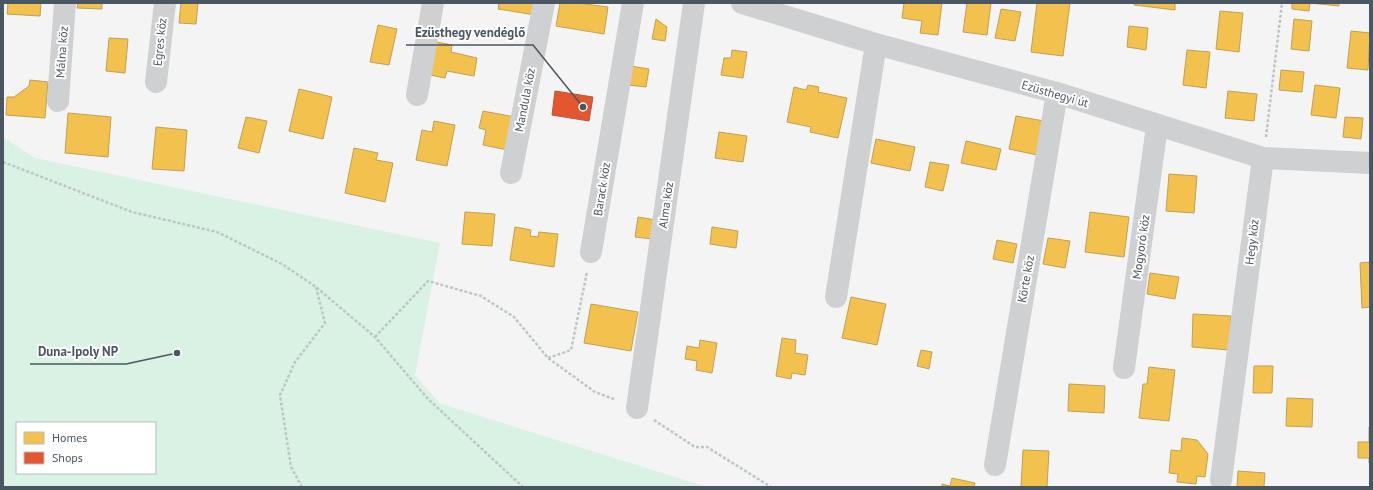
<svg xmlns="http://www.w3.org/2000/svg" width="1373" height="490" font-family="'PT Sans',sans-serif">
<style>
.green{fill:#d9f2e3;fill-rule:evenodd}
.homes{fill:#f2c14e;stroke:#c0a154}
.shops{fill:#e4572e;stroke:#b6573d}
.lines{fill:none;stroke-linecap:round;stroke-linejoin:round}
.path{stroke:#bcc7c4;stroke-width:2.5;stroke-dasharray:3 2;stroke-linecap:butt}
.minor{stroke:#ced0d2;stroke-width:22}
.labels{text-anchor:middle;stroke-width:4;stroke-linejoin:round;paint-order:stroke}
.street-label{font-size:12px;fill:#4a5661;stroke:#fff}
.leader{fill:none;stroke:#4a5661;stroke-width:1.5}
.callout-dot{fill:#4a5661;stroke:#fff;stroke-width:1.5}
.callout-label{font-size:13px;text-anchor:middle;font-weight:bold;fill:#4a5661;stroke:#fff;stroke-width:4;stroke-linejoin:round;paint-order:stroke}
</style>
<rect width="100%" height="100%" fill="#f4f4f4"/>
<path class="green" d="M3,137l32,21 405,85 -25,132 24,28 268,84h-704zM17,423h138v50h-138z"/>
<path class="homes" d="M8,3h33l-1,13 -33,-2z
M78,3h24v6l-25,-1z
M181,3h17l-2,21 -17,-1z
M499,3h38l-2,12 -37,-6z
M560,3h18l30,4 -4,27 -48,-8z
M904,3h38l-4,32 -18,-2 2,-12 -20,-3z
M967,3h24l-4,32 -24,-3z
M1037,3h33l-7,53 -32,-4z
M1134,3h41v7l-41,-5z
M1292,3h18l-1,8 -17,-2z
M1310,3h29v3z
M1001,9l20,3 -6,29 -20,-3z
M1220,11l23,2 -4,39 -23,-3z
M656,19l11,8 -2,14 -13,-2z
M1294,19l18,2 -3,30 -18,-2z
M378,25l19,4 -8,36 -19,-3z
M1129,26l19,2 -2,22 -19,-3z
M1351,31l19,2 -2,37 -21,-2z
M109,38l19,1 -3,34 -19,-2z
M432,41l20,4 -1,7 26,6 -3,18 -27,-5 -2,7 -20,-4z
M732,50l15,2 -4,26 -22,-3 3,-17h7z
M1187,50l23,2 -4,36 -23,-3z
M631,66l18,3 -3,18 -18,-2z
M1281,70l23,2 -2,20 -23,-2z
M30,80l18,2 -3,36 -39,-3 1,-18h7l15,-11z
M808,85l11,2 -1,5 29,6 -9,40 -28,-6 1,-5 -24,-5 7,-35 12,3z
M1315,85l25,3 -4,30 -25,-3z
M299,89l33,8 -9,42 -34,-8z
M1228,91l29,3 -3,27 -29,-3z
M483,111l32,6 -7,33 -25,-5 3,-15 -7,-2z
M68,113l43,4 -3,40 -43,-4z
M1016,116l28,5 -7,34 -28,-6z
M246,117l21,4 -8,32 -21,-5z
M1345,117l18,1 -2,21 -18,-2z
M434,121l21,4 -8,41 -31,-6 6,-30 10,2z
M156,127l31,3 -3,41 -32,-2z
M719,132l28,4 -4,26 -28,-4z
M876,139l39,8 -5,24 -39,-8z
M966,141l35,8 -5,21 -35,-7z
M354,148l24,5 -2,7 17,3 -8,39 -40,-9z
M930,162l19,3 -6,26 -18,-4z
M1169,174l28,2 -3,37 -28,-2z
M465,212l30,2 -3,32 -30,-2z
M1090,212l39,5 -5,40 -39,-5z
M638,217l18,3 -3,19 -18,-2z
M515,227l16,3 -1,6 8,1 1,-5 19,2 -4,33 -44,-7z
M712,227l26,4 -2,17 -26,-4z
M1048,238l22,3 -5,27 -22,-4z
M997,240l20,4 -4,19 -20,-4z
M1370,262v45l-8,1 -2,-45z
M1150,273l29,4 -4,22 -28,-5z
M851,297l35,7 -9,41 -35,-7z
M591,304l47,8 -7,39 -47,-8z
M1193,314l38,2 -2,34 -37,-3z
M782,338l14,2 -1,13 13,2 -3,20 -13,-2 -1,6 -15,-3z
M700,340l17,3 -5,30 -16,-3 1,-9 -12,-2 2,-13 12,2z
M921,350l11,2 -3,17 -12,-3z
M1254,366h19l-1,27h-19z
M1149,367l26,3 -6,51 -30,-3 4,-34h4z
M1069,384l36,2 -1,27 -36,-2z
M1287,398l26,1 -1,28 -26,-1z
M1369,427h1v36h-1v-5h-11v-16h11z
M1182,438l15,2 11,14 -3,23 -8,-1 -1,8 -19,-2 1,-8 -9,-1 2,-23 10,1z
M1023,450l26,1 -2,36h-26z
M1238,471l27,2 -1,14h-27z
M952,478l23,5 -1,4h-32v-3l8,2z"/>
<path class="shops" d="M555,91l38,6 -4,24 -37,-6z"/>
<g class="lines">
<path class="path" d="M1266,137l16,-134
M3,162l129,50 85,20 65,32 34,23 59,50 53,62 95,88
M375,337l53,-56 53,15 33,21 34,41 47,34 21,8
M548,358l23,-8 16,-78
M654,420l41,27h12l64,40
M302,487l-11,-20 -11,-72 15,-33 30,-39 -9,-36"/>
<path class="minor" d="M742,3l134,41 181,49 206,65 107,5
M156,82l9,-79
M417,95l16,-92
M58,101l7,-98
M511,173l33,-170
M591,252l42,-249
M836,297l40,-253
M1124,368l33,-242
M637,408l57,-405
M995,465l62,-372
M1221,480l42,-322"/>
</g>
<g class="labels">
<g class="street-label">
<text transform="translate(160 42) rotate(-84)" y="4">Egres köz</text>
<text transform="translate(62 52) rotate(-86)" y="4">Málna köz</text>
<text transform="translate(1055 94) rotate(16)" y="4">Ezüsthegyi út</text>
<text transform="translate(525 100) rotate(-79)" y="4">Mandula köz</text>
<text transform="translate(602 189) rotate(-81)" y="4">Barack köz</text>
<text transform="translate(666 205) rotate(-82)" y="4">Alma köz</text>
<text transform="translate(1252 242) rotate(-83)" y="4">Hegy köz</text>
<text transform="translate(1141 247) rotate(-82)" y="4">Mogyoró köz</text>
<text transform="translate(1026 279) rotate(-80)" y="4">Körte köz</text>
</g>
</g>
<path class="leader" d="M583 107L533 45H406M177 353L126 364H30"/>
<g class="callout-dot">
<circle cx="583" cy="107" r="4"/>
<circle cx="177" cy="353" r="4"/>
</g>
<g class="callout-label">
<text x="470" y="37">Ezüsthegy vendéglő</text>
<text x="78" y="356">Duna-Ipoly NP</text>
</g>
<rect width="1373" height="490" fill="none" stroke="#4a5661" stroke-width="8"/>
<rect x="16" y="422" width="140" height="52" fill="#ffffff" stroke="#b7bbc0"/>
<rect x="24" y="432" width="20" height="12" fill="#f2c14e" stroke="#b7bbc0"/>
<text x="52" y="442" font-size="12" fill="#4a5661">Homes</text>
<rect x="24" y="452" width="20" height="12" fill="#e4572e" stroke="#b7bbc0"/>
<text x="52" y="462" font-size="12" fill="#4a5661">Shops</text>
</svg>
